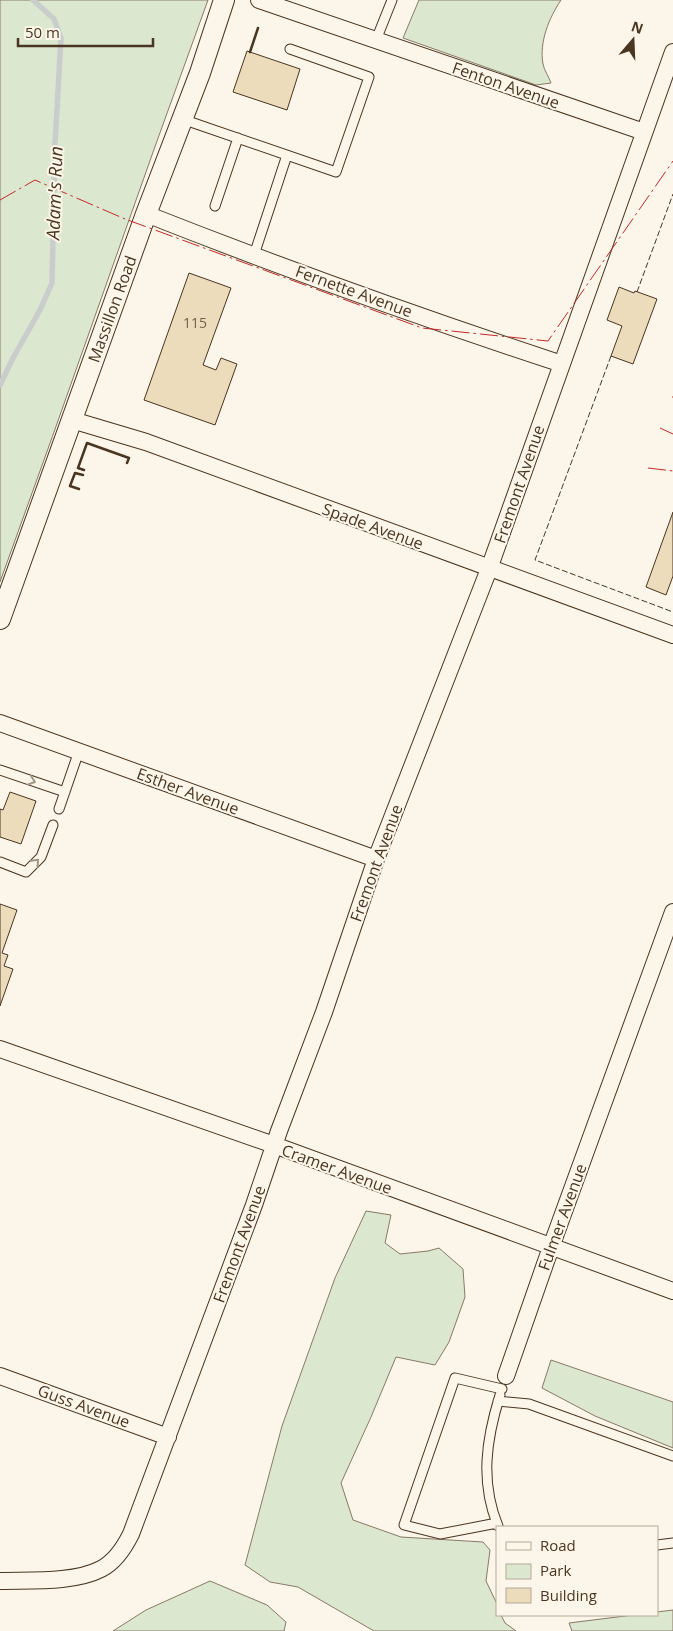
<svg xmlns="http://www.w3.org/2000/svg" width="673" height="1631" font-family="'Open Sans',sans-serif">
<style>
.green{fill:#dce7d0;stroke:#887966}
.lines{fill:none;stroke-linecap:round;stroke-linejoin:round}
.stream{stroke:#c9cecd;stroke-width:5.5}
.building{fill:#ecdcbc;stroke:#4a3520}
.service-casing{stroke:#4a3520;stroke-width:11}
.minor-casing{stroke:#4a3520;stroke-width:18}
.tertiary-casing{stroke:#4a3520;stroke-width:22}
.service{stroke:#fbf6e9;stroke-width:9}
.minor{stroke:#fbf6e9;stroke-width:16}
.tertiary{stroke:#fbf6e9;stroke-width:20}
.fence{stroke:#4a3520;stroke-width:1;stroke-dasharray:6 2.5;stroke-linecap:butt}
.wall{stroke:#4a3520;stroke-width:2.5}
.power{stroke:#c62828;stroke-width:1;stroke-dasharray:18 4 2.5 4;stroke-linecap:butt}
.oneway{stroke:#a29684}
.labels{text-anchor:middle;stroke-width:4;stroke-linejoin:round;paint-order:stroke}
.number-label{font-size:14px;fill:#725f47}
.street-label{font-size:16px;fill:#4a3520;stroke:#fbf6e9}
.water-label{font-size:18px;font-style:italic;fill:#4a3520;stroke:#fbf6e9}
</style>
<rect width="100%" height="100%" fill="#fbf6e9"/>
<path class="green" d="M0,0h208c-71,193 -137,388 -208,582z
M419,0h142c-12,18 -22,42 -18,64 1,6 6,13 8,19l-15,2 -133,-47z
M366,1211l25,4 -6,28 15,11 28,-3 11,-3 24,21 2,28 -16,45 -14,23 -39,-8 -25,60 -30,66 12,37 48,17 82,5 7,8 -4,31 11,23v11h4l4,8 11,8h-142l-76,-44 -28,-5 -25,-17 37,-139 53,-148z
M551,1360l122,42v46l-78,-32 -53,-28z
M210,1581l57,24 19,17 -2,9h-171l33,-21z
M673,1610v21h-101l-3,-8 64,-8h24v-3z"/>
<g class="lines">
<path class="stream" d="M0,385l13,-27 27,-48 12,-27 3,-139 6,-106 -7,-19 -21,-19"/>
</g>
<path class="building" d="M247,51l53,18 -13,41 -54,-18z
M189,273l42,15 -28,77 13,5 5,-12 16,6 -22,61 -71,-25z
M619,287l15,6 1,-2 22,8 -24,65 -22,-8 11,-30 -15,-6z
M673,512v64l-7,19 -20,-8z
M10,792l26,9 -15,43 -21,-7v-28l3,1z
M0,904l17,6 -15,43 6,2 -4,11 9,3 -13,37z"/>
<g class="lines">
<defs>
<path id="service" d="M376,40l16,-40
M182,119l154,53 33,-95 -79,-28
M215,206l23,-68
M254,255l33,-100
M0,770l65,22
M59,809l20,-58
M0,862l26,10 15,-15 12,-32
M498,1401l31,3 144,52
M497,1523l-57,11 -36,-9 51,-147 47,11
M498,1526c-18,-44 -12,-86 2,-131
M657,1545l16,-2"/>
<path id="minor" d="M259,0l385,132
M146,214c137,54 276,104 416,150
M72,420l74,22 527,193
M0,723l376,136
M0,1049l274,96 399,146
M0,1376l168,61
M506,1376l45,-129 122,-335
M0,1581c30,-1 74,2 101,-12 14,-7 23,-21 30,-35l123,-329 25,-74 45,-119 52,-153 113,-290 184,-517"/>
<path id="tertiary" d="M0,619l146,-405 54,-141 24,-73"/>
</defs>
<use href="#service" class="service-casing"/>
<use href="#minor" class="minor-casing"/>
<use href="#tertiary" class="tertiary-casing"/>
<use href="#service" class="service"/>
<use href="#minor" class="minor"/>
<use href="#tertiary" class="tertiary"/>
<path class="fence" d="M637,292l36,-98
M611,356l-76,204 138,52"/>
<path class="wall" d="M250,52l8,-24
M84,470l-6,-2 9,-25 42,15 -2,5
M79,489l-9,-3 5,-13 8,2"/>
<path class="power" d="M0,200l35,-20 90,39 297,109 126,13 125,-180
M672,397h1
M660,428l13,6
M648,468l25,3"/>
</g>
<defs><path id="oneway-chevron" d="M-2-3.5L2.5 0L-2 3.5" fill="none" stroke-width="1.6" stroke-linecap="round" stroke-linejoin="round" transform="scale(1.25)"/></defs>
<g class="oneway">
<use href="#oneway-chevron" transform="translate(32 781) rotate(19)"/>
<use href="#oneway-chevron" transform="translate(36 862) rotate(-47)"/>
</g>
<g class="labels">
<g class="number-label">
<text x="195" y="328">115</text>
</g>
<g class="street-label">
<text transform="translate(506 85) rotate(19)" y="6">Fenton Avenue</text>
<text transform="translate(354 291) rotate(20)" y="6">Fernette Avenue</text>
<text transform="translate(112 309) rotate(-70)" y="6">Massillon Road</text>
<text transform="translate(519 484) rotate(-71)" y="6">Fremont Avenue</text>
<text transform="translate(373 526) rotate(20)" y="6">Spade Avenue</text>
<text transform="translate(188 791) rotate(20)" y="6">Esther Avenue</text>
<text transform="translate(376 863) rotate(-70)" y="6">Fremont Avenue</text>
<text transform="translate(337 1169) rotate(20)" y="6">Cramer Avenue</text>
<text transform="translate(562 1217) rotate(-70)" y="6">Fulmer Avenue</text>
<text transform="translate(239 1244) rotate(-70)" y="6">Fremont Avenue</text>
<text transform="translate(84 1406) rotate(20)" y="6">Guss Avenue</text>
</g>
<g class="water-label">
<text transform="translate(55 193) rotate(-88)" y="6">Adam's Run</text>
</g>
</g>
<rect x="496" y="1526" width="162" height="90" fill="#fbf6e9" stroke="#b4a999"/>
<rect x="506" y="1542" width="25" height="8" fill="#fbf6e9" stroke="#b4a999"/>
<text x="540" y="1551" font-size="15" fill="#4a3520">Road</text>
<rect x="506" y="1564" width="25" height="15" fill="#dce7d0" stroke="#b4a999"/>
<text x="540" y="1576" font-size="15" fill="#4a3520">Park</text>
<rect x="506" y="1588" width="25" height="15" fill="#ecdcbc" stroke="#b4a999"/>
<text x="540" y="1601" font-size="15" fill="#4a3520">Building</text>
<g transform="translate(633 40) rotate(19)" stroke="#fbf6e9" stroke-width="4" paint-order="stroke">
<path d="M0-4L9 19L0 12L-9 19Z" fill="#4a3520"/>
<text y="-8" font-size="14" font-weight="bold" text-anchor="middle" fill="#4a3520">N</text>
</g>
<path d="M18 38v8h135v-8" fill="none" stroke="#4a3520" stroke-width="2.5"/>
<text x="25" y="38" font-size="15" fill="#4a3520" stroke="#fbf6e9" stroke-width="4" paint-order="stroke">50 m</text>
</svg>
